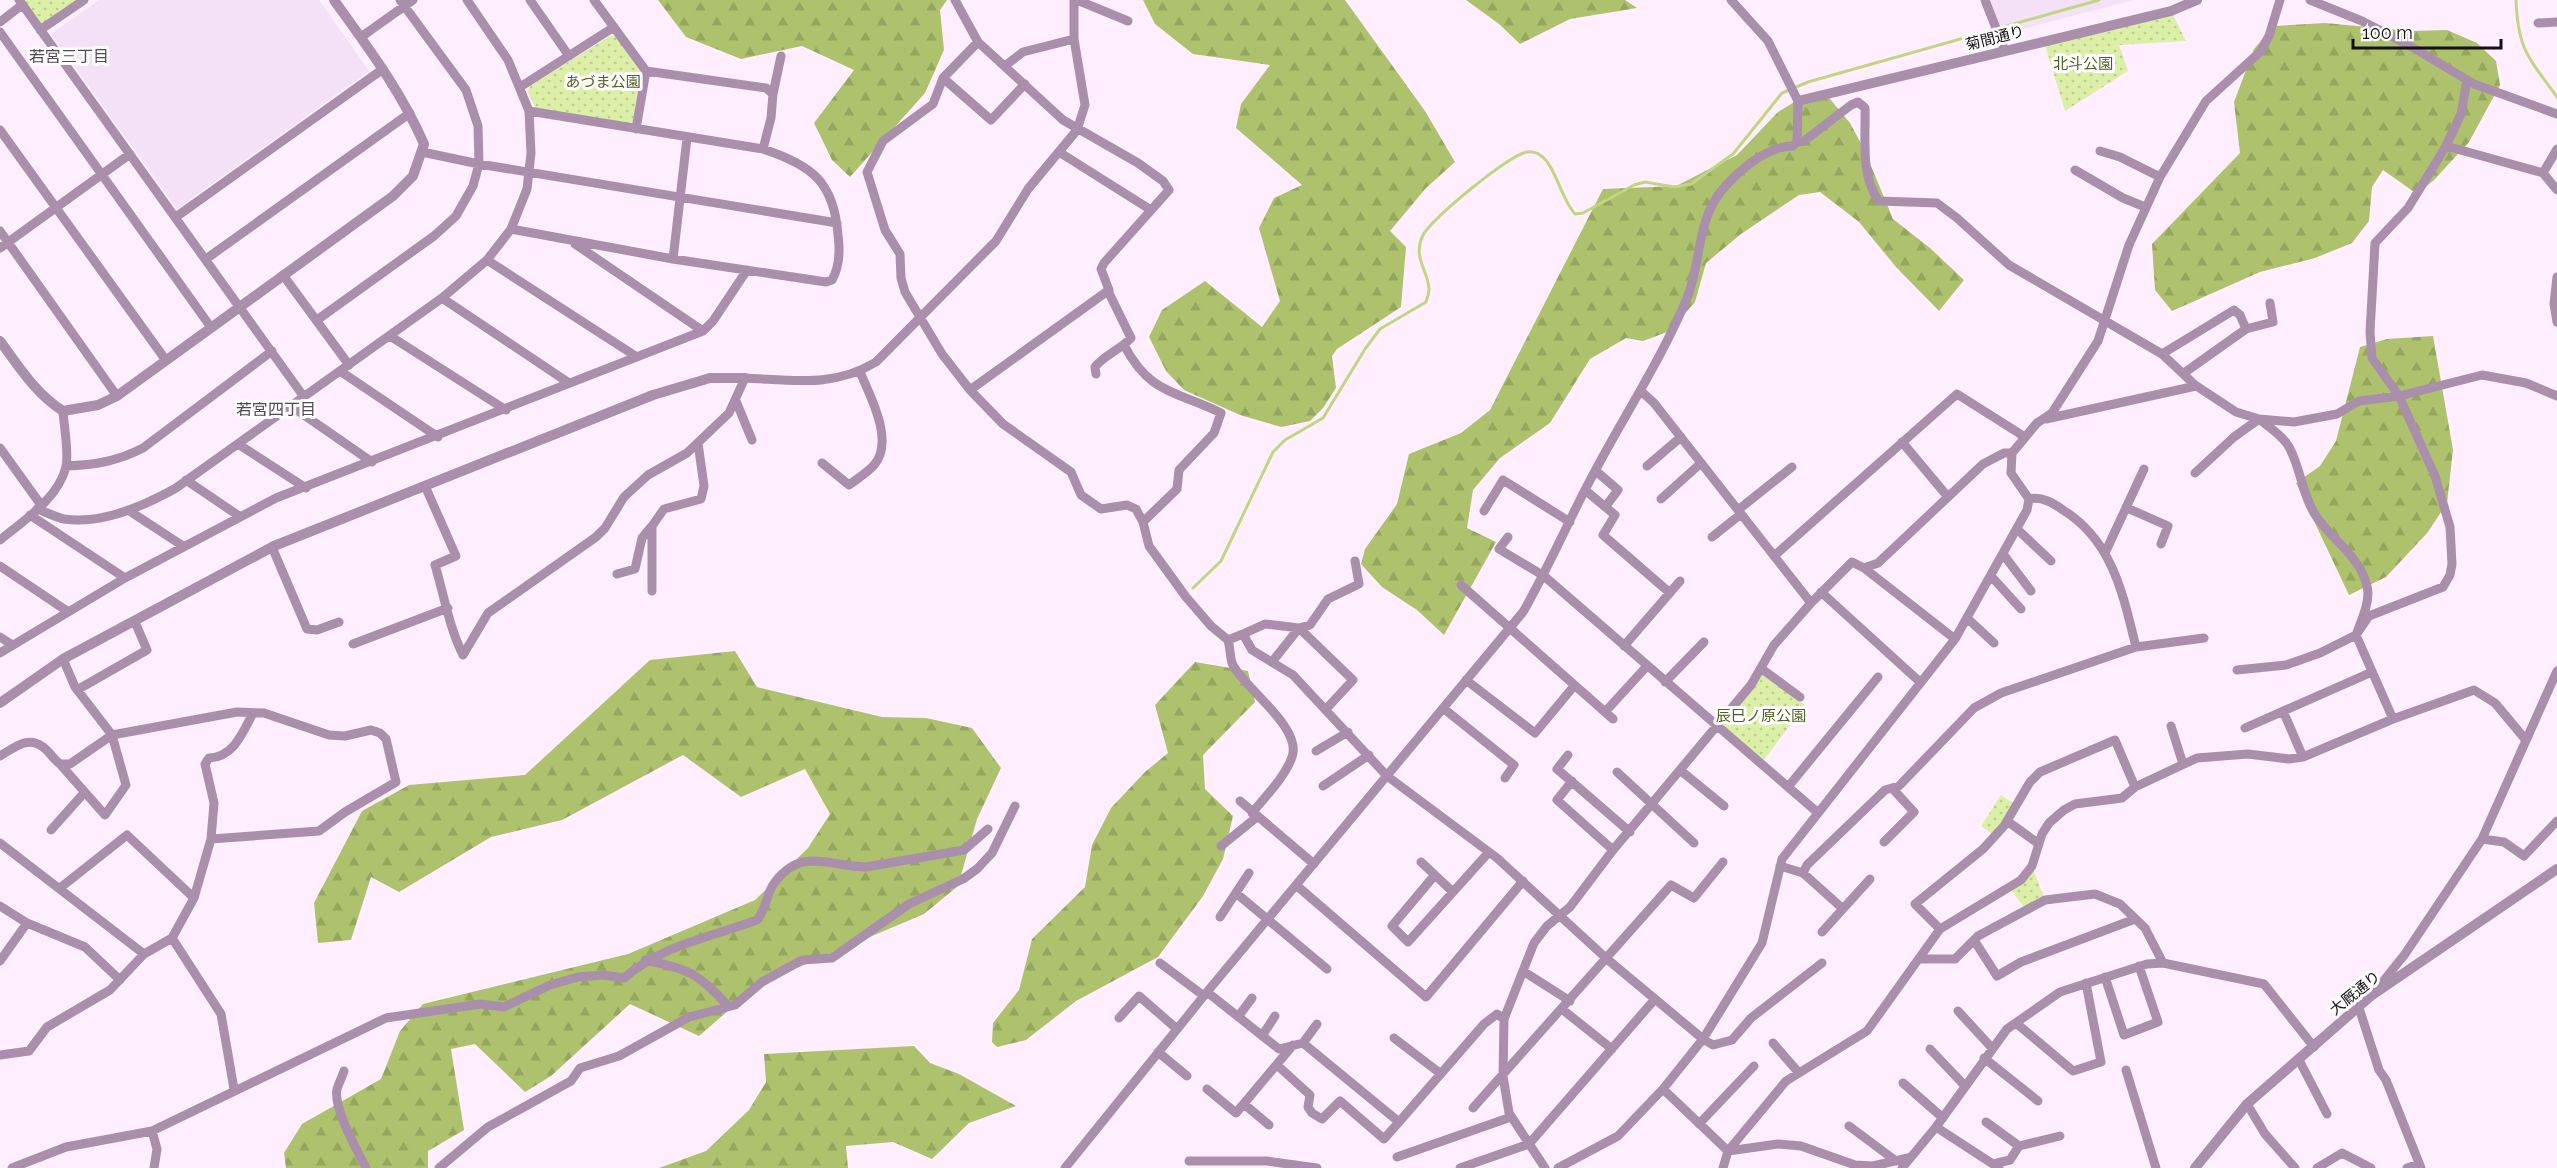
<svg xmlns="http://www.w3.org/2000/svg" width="2557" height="1168" font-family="Raleway,'Noto Sans JP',sans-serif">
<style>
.built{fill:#f5e1f7}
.grass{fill:url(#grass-dots)}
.forest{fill:url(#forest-firs)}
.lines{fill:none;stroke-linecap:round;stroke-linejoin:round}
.stream{stroke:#c1d682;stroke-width:3}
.minor{stroke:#a98fab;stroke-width:9}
.tertiary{stroke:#a98fab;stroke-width:10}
.labels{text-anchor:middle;stroke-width:6;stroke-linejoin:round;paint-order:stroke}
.street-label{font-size:15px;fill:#130f14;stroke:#fff}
.park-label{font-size:15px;fill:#515e23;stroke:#fff}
.neighbourhood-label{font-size:16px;fill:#544855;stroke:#fff}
</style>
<defs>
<pattern id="grass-dots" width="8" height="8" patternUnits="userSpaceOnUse" patternTransform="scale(1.5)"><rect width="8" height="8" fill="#dcefa6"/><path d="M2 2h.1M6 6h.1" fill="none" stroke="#bccc8e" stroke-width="1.8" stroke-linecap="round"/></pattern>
<pattern id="forest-firs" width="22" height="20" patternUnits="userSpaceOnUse" patternTransform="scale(1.5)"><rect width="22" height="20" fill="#aec26e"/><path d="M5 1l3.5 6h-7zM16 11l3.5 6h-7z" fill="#95a65e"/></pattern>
</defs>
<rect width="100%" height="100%" fill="#feeeff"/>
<path class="built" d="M99,0h220l50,71 -192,138 -126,-175z
M1990,0h144l-131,34z"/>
<path class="grass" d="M19,0h65l-44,30z
M2171,11l15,30 -67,4 9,26 -63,40 -21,-69z
M610,36h6l24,35 -7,51 -4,1 -93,-14 -8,-17 2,-6z
M1762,669l43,36 -44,59 -45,-38z
M2001,795l15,10 -21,31 -14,-10z
M2032,866l13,34 -19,10 -17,-23z"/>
<path class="forest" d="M658,0h289l-7,10 4,40 -19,43 -75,84 -18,-17 -18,-37 40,-53 -52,-24 -61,13 -55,-22z
M1143,0h202l80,111 30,51 -29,26 -36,43 16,16 -5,60 -64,42 -5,7 4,32 -13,20 -13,13 -29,6 -41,-12 -56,-25 -18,-19 -17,-34 13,-27 43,-29 57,46 18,-26 -21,-73 15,-30 28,-13 -66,-57 5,-24 29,-39 -77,-11 -38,-30z
M1466,0h159l12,8 -67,11 -50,25 -21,-20z
M2325,23l86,8 36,-1 30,13 19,18 4,24 -31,57 -35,38 -17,14 -34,-24 -11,17 -3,34 -17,22 -37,15 -55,14 -88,39 -17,-21 -3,-46 88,-91 -6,-51 20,-53 20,-23z
M1825,93l25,30 14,26 29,70 37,29 34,32 -25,31 -43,-44 -37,-45 -39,-30 -21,3 -58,39 -35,29 -11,39 -25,29 -27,10 -17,-3 -36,21 -40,64 -50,35 -27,32 -6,38 29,14 -52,93 -27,-25 -35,-23 -21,-23 4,-15 32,-45 12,-50 52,-21 29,-23 113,-221 73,-3 61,-31 41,-43 26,-16z
M2433,336l20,114 -6,53 -19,29 -42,45 -37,18 -53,-112 24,-17 16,-25 24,-94 27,-8z
M735,651l22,36 125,30 44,1 46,10 29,40 -24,51 -19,67 -34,28 -165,70 -60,52 -69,-32 -79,72 -26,16 -50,-48 -24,5 13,81 -36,21v17h-142l-2,-15 18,-29 79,-45 19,-48 23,-27 205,-50 127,-54 53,-52 22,-34 -25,-45 -64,28 -58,-42 -121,65 -71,17 -92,55 -28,-15 -20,63 -33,3 -4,-40 48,-92 47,-26 116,-10 125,-115z
M1195,662l53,9 7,31 -52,53 2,34 28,27 -10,43 -20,37 -45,61 -82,44 -50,39 -29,7 -5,-5 1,-19 26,-33 13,-51 53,-52 7,-42 19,-37 34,-36 23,-19 -13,-48z
M914,1046l16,17 29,11 57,32 -47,17 -37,36 -39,-17 -47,4 2,22h-189l47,-17 43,-41 17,-28 -2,-28z"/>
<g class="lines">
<path class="stream" d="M2516,0c2,51 13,58 41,97
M1193,588l28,-27 52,-109 12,-12 38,-22 42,-69 15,-20 46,-27c1,-4 3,-9 3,-13 -1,-19 -17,-32 -6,-54 8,-16 87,-81 104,-83 3,-1 11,1 13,3 15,9 21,44 35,59l8,-1 51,-28 11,-3 29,5 17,-3 42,-30 49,-61 26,-11 291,-82"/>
<path class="minor" d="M19,0l285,397
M530,0l39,56
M594,0l52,71 -10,58
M955,0l23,42 85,78 75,43 25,18 6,9 -65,73 -3,6 8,21 -139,100
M1077,0l51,21
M1985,0l20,51
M2310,0l52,21 50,26 62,37 83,30
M0,22l22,-17
M2538,23l19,-1
M40,30l44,-30
M0,32l210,294
M361,37l52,-37
M978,42l-35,36 48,42 34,-36
M1006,65l17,-13 51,-13
M646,71l120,17 7,6 -2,24 -8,31
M943,78l-10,26 -50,37 -16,31 18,58 15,24 1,24 4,14 37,62 28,36 33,34 68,48 10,23 20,14 26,-4 9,4 7,13 6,24 37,51 25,29 17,14 15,-6 9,16 41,25 94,101 110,82 110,101 96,80 10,6 19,-5 19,-22 71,-55
M520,87l94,-60
M773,94l8,-38
M0,130l165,229
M1797,142l7,-1 47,-36 7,-3 7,6c1,30 -5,68 14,93l58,2 20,15 52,47 153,89 33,31 41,27 23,7 35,3 43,-8 22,-13 40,-5 83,-21 44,8 31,13
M2446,146l97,27 14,17
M2100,151l20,6 40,20
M422,152l57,12 358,59
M1059,152l92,58
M2075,170l48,28 22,9
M2543,173l14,-24
M176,217l207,-148
M511,229l162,30 153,23 6,-2c8,-14 8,-30 6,-45 -4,-53 -26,-70 -75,-86l-234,-38
M0,231l117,165
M575,244l128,87
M0,248l130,-94
M206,259l204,-146
M673,259l14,-121
M487,260l150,97
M283,275l66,90
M2557,277l-3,27 3,18
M442,298l127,85
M317,320l117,-84 22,-20 17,-30 6,-22 -1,-38 -12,-36 -66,-90
M390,336l116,74
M1124,345c26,50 53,46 97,68l-7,20 -35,37 -2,19 -34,33
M2162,354l72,-44 6,5 6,14
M340,371l98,66
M2184,373l62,-44 27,-7 -3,-19
M1096,374l-1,-7c9,-12 25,-17 36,-29l-23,-47
M1641,391l13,12 157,200
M736,401l16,39
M291,406l81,56
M2046,419l150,-33
M2259,419c10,8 24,17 30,28 12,22 13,48 27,69 16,24 44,40 51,70 4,15 -6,35 -11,49l37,84
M1902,442l46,55
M238,444l68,44
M0,448l41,57
M822,463l27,22c8,-6 19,-13 25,-20 21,-24 -4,-69 -14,-93
M66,466c29,-1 52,-5 77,-18l129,-97
M1647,466l34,-29
M1596,471l22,19 -12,16
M2195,473l39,-36 25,-18
M186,480l53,36
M425,486l31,70 -21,9c9,30 14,62 28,90l25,-42 108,-76 9,-9 19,-31 24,-22 39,-22 42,-40 16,-35c48,2 88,10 131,-16l120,-121 32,-52 49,-59 8,-25 -11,-66v-39
M1585,490l30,25 -12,20 67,58
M1661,499l40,-36
M2029,499c13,-3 24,4 34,11 50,31 60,85 73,137
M2127,508l41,18 -7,18
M37,509c9,3 18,8 27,10 38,6 80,-13 112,-31l266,-190 45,-38 24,-31 16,-40 4,-36 -2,-42 -21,-51 -41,-60
M128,510l55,36
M1738,510l54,-43
M1484,511l19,-31 67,42
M30,515l95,63
M2017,529l34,32
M1508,537l-9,12 45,27 273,236
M1712,537l29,-23
M0,540c23,-19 58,-41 66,-73 3,-16 -2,-40 -3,-56
M272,547l35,82 10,1 22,-8
M2105,553l39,-84
M2003,554l28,37
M1774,556l183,-162 68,43
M0,566l67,45
M1864,568l14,-5 105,-99 21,-11h8
M617,574l18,-5 7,-31 10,-12
M1991,576l30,33
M1461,585l152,134
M652,591v-65l12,-17 37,-10 3,-13 -6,-43
M1821,592l99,90
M1967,618l27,25
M1243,634l22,-10 34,4 11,-3 18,-26 31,-15 -4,-23
M0,637l11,7
M1228,640c2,7 2,16 4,23 9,23 71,64 60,94 -7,20 -27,40 -40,56
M353,644l95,-36
M1624,646l56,-65
M0,653l125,-75 151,-80 427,-167 10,-10 34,-51
M1272,662l27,-34 54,52 -26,28
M1762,669l38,28
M2237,670l49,-5 34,-12 36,-18 13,-19 74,-29 7,-12 2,-11 -2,-37 -15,-51 -36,-80 -27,-38 -2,-26 5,-89 33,-35 38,-62 15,-32 6,-34
M1466,680l69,53 39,-47
M1665,682l39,-40
M77,690l70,-40 -12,-28
M1443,708l71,57 -9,13
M2283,711l20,46
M1605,712l42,-46
M2171,726l12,38
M2245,728l127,-56
M1316,751l32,-19
M1568,755l-11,14 73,63
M0,756c14,-8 28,-21 43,-9 7,5 10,12 17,17h10l42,-29 125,-23 27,1 65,22 16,1 26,-6 9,3 6,6 10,43 -51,30 -26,19 -108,8
M60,764l45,51 21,-30 -14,-50 -37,-48 -12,-28
M1680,770l44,36
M1617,772l77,71
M1572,781l-15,19 56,50
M1323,786l46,-31
M1788,787l90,-110
M1240,801l74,63
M2007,821l32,23
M51,830l33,-37
M2482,839l22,3 20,14 33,-35
M1884,842l30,-30 -22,-24
M0,843l144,111
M1221,846l36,-29
M1421,862l32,30
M1780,866l23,7 39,35
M1803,873l4,-8 78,-75 14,-4 75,-78 27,-15 135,-46 68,-9
M1434,876l-42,50 16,16 81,-90
M1296,885l130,112 97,-116
M60,888l67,-53 67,63
M1236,893l91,76
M0,906l27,17 58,24 35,33
M1220,917l29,-44
M1940,929l-25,-25 68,-55 21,-23 26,-44 10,-10 75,-32 20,47
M1822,932l48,-53
M172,938l49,76 13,75
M1974,940l23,36 24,-14 114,-43
M645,960c45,10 52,12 83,46
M0,961l27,-38
M1160,963l44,33
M2163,963l101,21 50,63
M1523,971l47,30
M2105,977l19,58 34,-13 -19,-56
M2377,989l28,-35 77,-115 75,-168
M1207,992l72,57 24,-6 96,79 85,-98 13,-10 7,5 -1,57 6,37 36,55
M2359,1008l20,62 7,10 35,88
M1563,1010l49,39
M1958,1011l34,37
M1238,1017l14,-19
M1119,1018l20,-22 38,33
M1504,1019l30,-76 13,-17 23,-19 43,-57 138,-165 23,-40 37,-42 41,-41 12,6 91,71
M2016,1023l57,48 28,-9 -15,-79
M1262,1036l13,-20
M1394,1038l47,36
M1303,1043l14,-19
M1773,1043l26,30
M1930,1049l35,37
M1158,1052l29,24
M0,1055l29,-4 18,-24 63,-37 34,-36 28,-16 22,-40 17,-59 3,-36 -9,-39 4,-6c25,-1 34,-26 44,-45
M1984,1058l54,43
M2299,1060l28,54
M1277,1065l33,30 -2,12 4,6 10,6 18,-18 44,38 15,-17
M2126,1070l30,98
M344,1071c-2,6 -5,12 -7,18 -4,19 20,61 29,79
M1903,1083l40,35
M1207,1089l29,24 57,-68
M1663,1089l65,62
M1244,1104l25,21
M2247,1104l18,30 30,34
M1473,1108l198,-223 23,13 29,-36
M1986,1122l33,24 41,-10
M1699,1124l55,-58
M1849,1126l47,35
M1936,1127l63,41
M152,1131l5,18 -3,19
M1728,1151l50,-7 23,2 54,19 18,1 35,-8
M1397,1157l114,-40
M1189,1161h78l50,7
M1993,1164l17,-4 9,-14
M12,1168l54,-21 86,-16 234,-113 94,-14 24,3 46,-22 28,-8 25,-2 21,3c38,-33 87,-41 133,-58 10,-11 9,-27 18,-38 27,-36 56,-15 91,-15l98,-17 24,-21
M439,1168l49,-41 83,-46 9,-13 39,-12 70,-39 46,-12 27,-23 40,-22 30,-2 77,-54 54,-25 14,-10 15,-16 23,-47
M1065,1168l142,-176 316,-380c23,-40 41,-81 62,-122 33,-65 74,-125 102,-192 14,-34 10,-79 35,-108 17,-20 45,-44 71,-44l4,-4 1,-41 -30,-60 -37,-41
M1460,1168l69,-24 126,-145
M1558,1168l60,-32 45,-47 40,-50 59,-96 20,-84 173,-220 72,-129 2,-11 -18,-26 1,-20 25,-30 15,-10 46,-72 31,-96 31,-68 46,-76 54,-49 9,-16 11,-36
M1723,1168l5,-17 58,-70 81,-50 73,-102 81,-49 11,-14 10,-32 7,-11 15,-13 11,-6 47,-6 13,-11 62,-29 51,-4 41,5 14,-2 90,-38 81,-29 21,13 30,36
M1902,1168l34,-41 71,-98 53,-37 87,-28 16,-1 -18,-35 -25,-24 -25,-10 -50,6 -67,36 -23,23h-36
M2317,1168l25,-15 29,15
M2407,1168l12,-4"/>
<path class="tertiary" d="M1798,101l373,-90 26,-11
M0,341c19,26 36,53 63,70l35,-6 19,-9 276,-200 20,-20 11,-32c-23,-53 -57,-98 -90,-144
M0,703l63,-44 211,-113 379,-151 57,-17h35
M2195,1168l52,-64 125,-109 185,-126"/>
</g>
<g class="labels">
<g class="street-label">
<text transform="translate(1995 38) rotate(-14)" y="5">菊間通り</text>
<text transform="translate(2355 993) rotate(-39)" y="5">大厩通り</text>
</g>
<g class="park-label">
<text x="2083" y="69">北斗公園</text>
<text x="603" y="87">あづま公園</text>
<text x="1761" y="721">辰巳ノ原公園</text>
</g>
<g class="neighbourhood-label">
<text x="69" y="62">若宮三丁目</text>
<text x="276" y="415">若宮四丁目</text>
</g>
</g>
<path d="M2353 39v9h148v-9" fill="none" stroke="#130f14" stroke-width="3"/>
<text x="2362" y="39" font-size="18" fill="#130f14" stroke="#ffffff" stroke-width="4.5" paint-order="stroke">100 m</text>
</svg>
